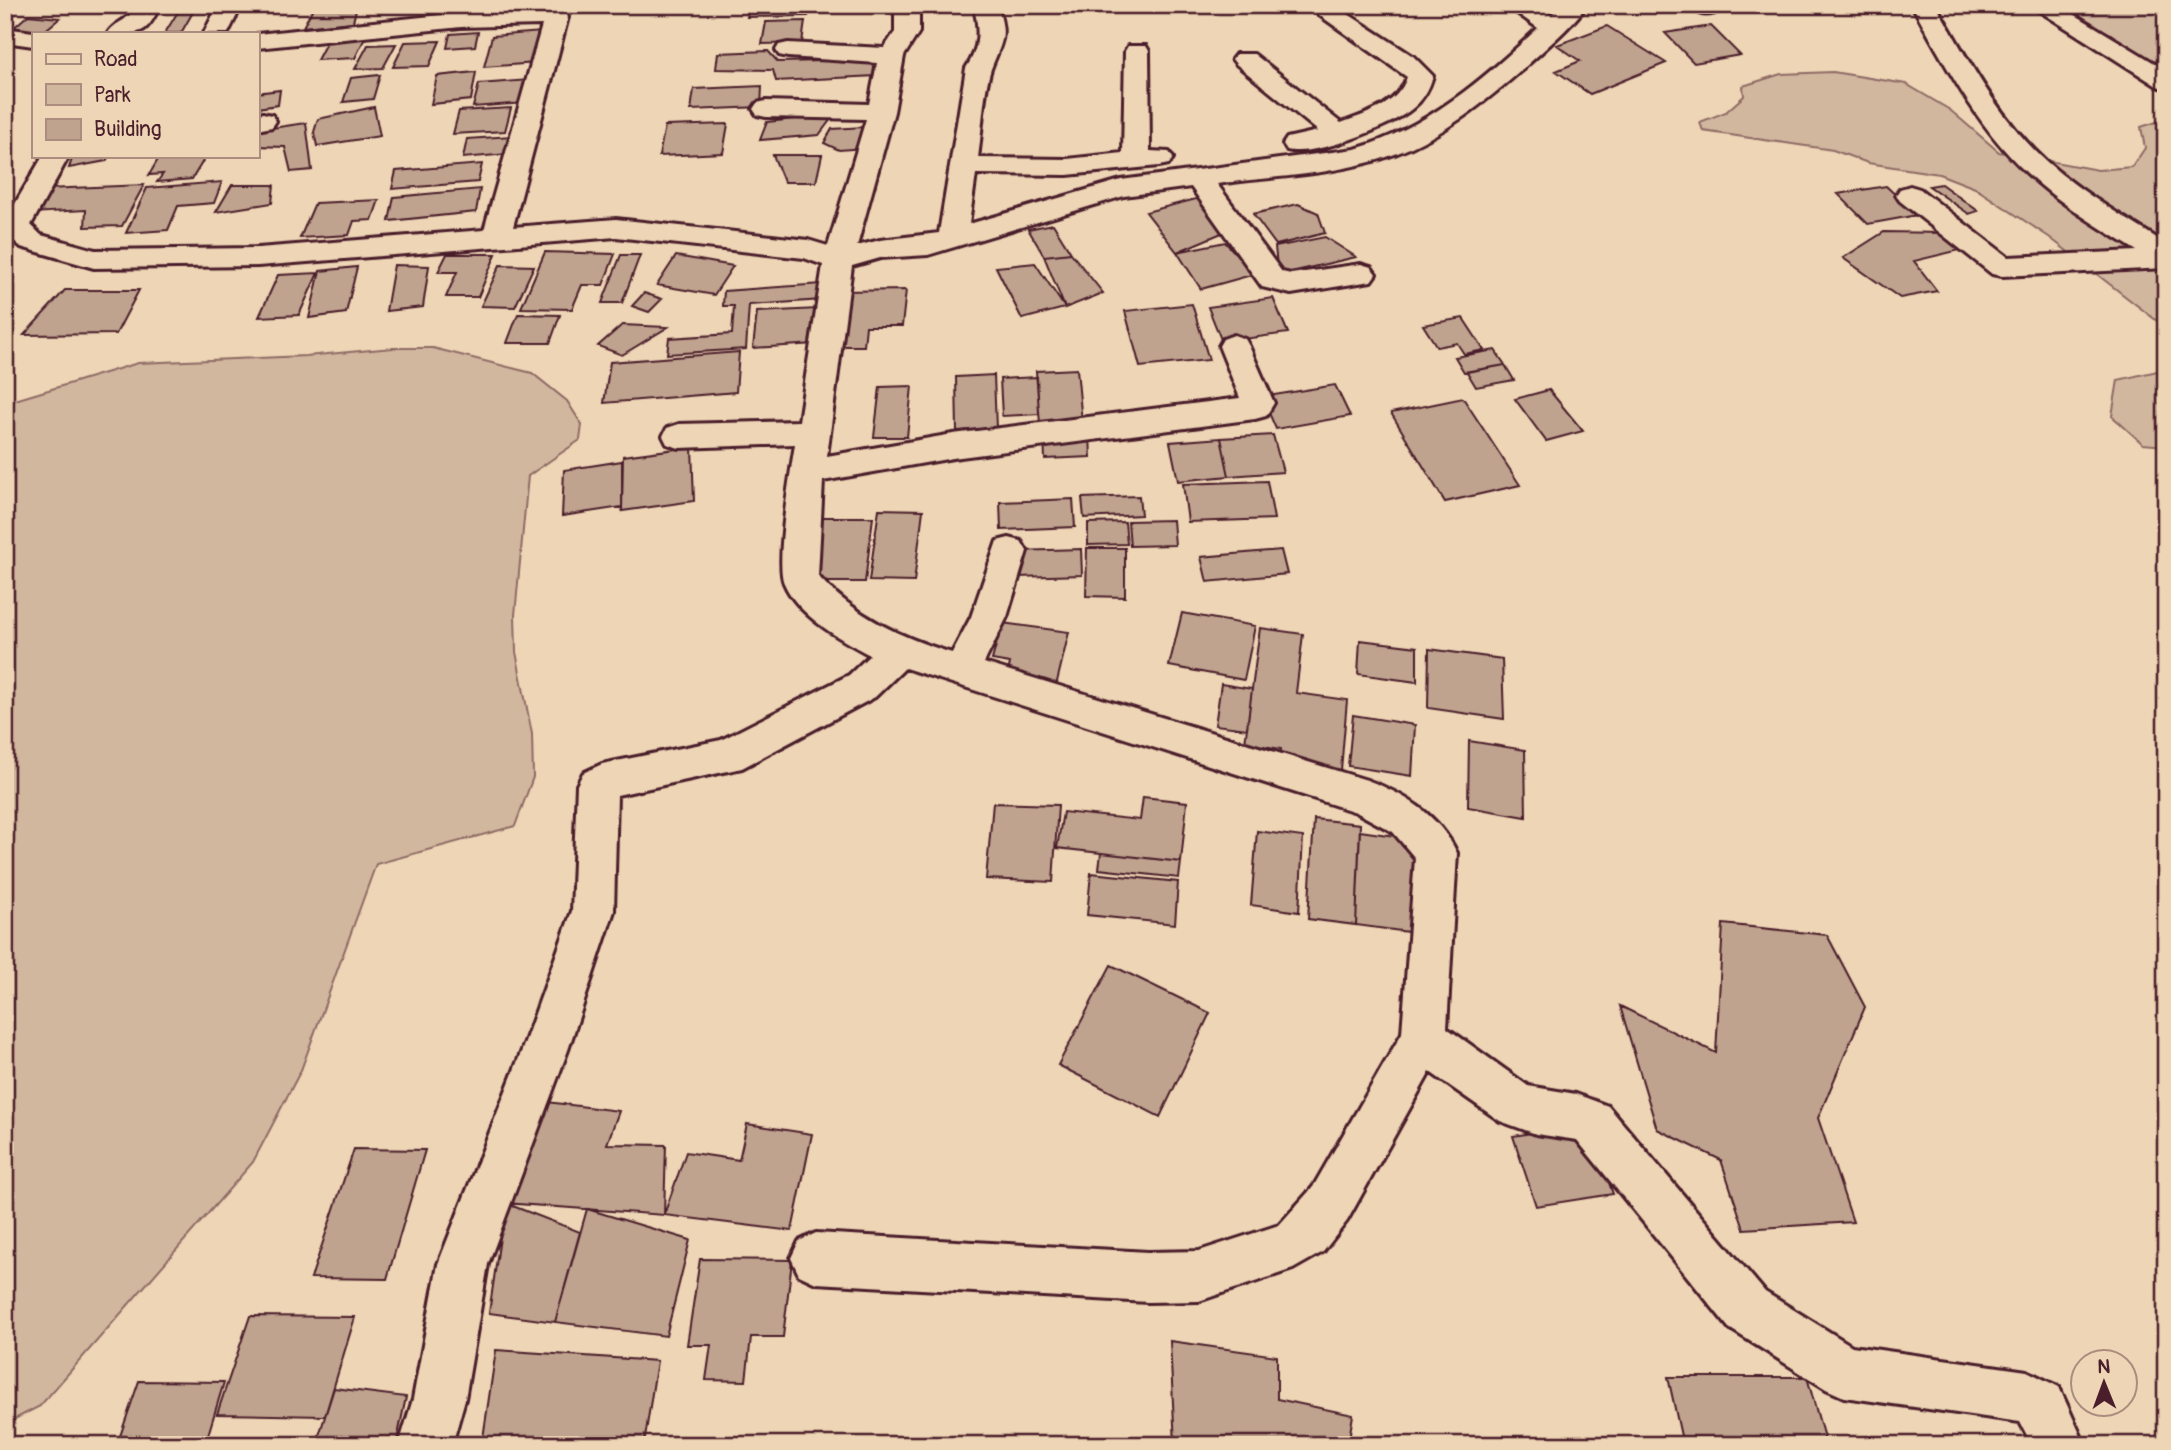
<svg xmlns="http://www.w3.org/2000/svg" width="2171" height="1450" font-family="Pangolin,sans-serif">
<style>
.green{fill:#d2b79f;stroke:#8e6b65;stroke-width:2}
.building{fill:#bfa38e;stroke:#4a1f2b;stroke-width:2}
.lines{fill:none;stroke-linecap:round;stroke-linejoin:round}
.street-casing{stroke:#4a1f2b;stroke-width:6}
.street{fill:#edd5b5;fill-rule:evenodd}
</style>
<rect width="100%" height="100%" fill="#edd5b5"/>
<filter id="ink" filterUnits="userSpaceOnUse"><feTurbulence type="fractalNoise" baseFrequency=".0143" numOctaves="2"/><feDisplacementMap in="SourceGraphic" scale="14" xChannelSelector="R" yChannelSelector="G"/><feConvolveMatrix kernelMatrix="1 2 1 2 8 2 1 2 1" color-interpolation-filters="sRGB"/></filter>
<g filter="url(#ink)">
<path class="green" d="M2055,5h111v64z
M1833,72l73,12 44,26 49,42 99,18 34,-3 13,-19 -4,-21 25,-8v209l-117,-91 -74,-49 -36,-14 -71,-11 -35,-13 -130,-19 -3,-9 26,-10 18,-16 -1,-10 38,-12z
M393,348h40l99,25 35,28 15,24 -2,15 -52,36 -13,139 1,37 16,82 1,43 -18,49 -139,38 -75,206 -48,92 -213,244 -35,18v-1021l133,-40 168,-7z
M2166,369v77l-23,-2 -31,-28 6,-36z"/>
<path class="building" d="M182,5h15l-16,28h-16z
M249,5h108l-4,17 -50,5 10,-19 -68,5z
M555,5h27l-1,5 -27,1z
M750,5h59l-1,11 -61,1z
M28,15l32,3 -18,15 -31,-3z
M805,21l-3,22 -40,1 4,-22z
M1607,26l59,37 -76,31 -34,-23 24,-10 -23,-16z
M1711,26l29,29 -46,8 -29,-30z
M478,32l-3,14 -28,2 3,-14z
M542,32l-6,31 -52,4 8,-31z
M365,38l-10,20 -38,2 11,-21z
M440,41l-11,25 -36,1 12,-25z
M396,44l-13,24 -28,1 13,-24z
M768,51l10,11 94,-2 4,16 -100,5 -3,-11 -57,-1 2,-16z
M476,72l-5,28 -40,4 6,-28z
M380,75l-7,24 -30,3 8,-24z
M529,80l-4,23 -52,4 6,-23z
M762,86l-1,21 -70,3 3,-21z
M280,90l-2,15 -21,3v-15z
M374,107l6,29 -63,10 -3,-14 4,-13z
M511,108l-6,23 -52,3 6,-23z
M834,115l-15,20 -59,5 7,-18z
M306,123l6,47 -21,2 -6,-25 -28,-1 1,-16z
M728,124l-5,29 -64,3 6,-30z
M864,127v21l-25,2 -15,-7 8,-14z
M512,136l-4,18 -45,4 4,-19z
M773,155h49l-6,27h-32z
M73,156h36l-3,5 -37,7z
M160,156h46l-14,23 -35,3 6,-8 -14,1z
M482,164l-4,18 -86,7 4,-18z
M222,182l-8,21 -36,3 -10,24 -42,3 21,-45z
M1941,184l37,27 -9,3 -40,-28z
M144,185l-22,41 -37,1 1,-17 -55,3 14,-24z
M232,185h42l-2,18 -56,9z
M1886,186l31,29 -49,9 -30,-30z
M480,189l-4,23 -87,9 5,-24z
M1200,198l24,34 -47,20 -31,-40z
M379,200l-7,20 -18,1 -5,14 -49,3 15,-35z
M1298,204l20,9 7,20 -49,12 -23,-31z
M1053,224l18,29 -27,3 -16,-27z
M1884,232l60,1 16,17 -46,11 23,30 -37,7 -57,-40z
M1325,237l31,20 -78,18 -3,-28z
M1225,242l30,32 -54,15 -24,-37z
M545,252l70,2 -12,31h-21l-10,24 -51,-1z
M1071,253l32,40 -38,15 -21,-52z
M447,254h49l-18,43h-32l11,-25h-19z
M621,255h19l-18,48h-20z
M676,256l57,10 -19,29 -57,-10z
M1035,263l30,45 -43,11 -26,-52z
M394,265l35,1 -6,41 -37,4z
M500,265l34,1 -19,41 -34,-1z
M357,267l-11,46 -37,5 11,-47z
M318,273l-19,42 -40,2 19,-42z
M822,284v16l-73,5 -3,44 -79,5 2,-16 63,-4 2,-28h-11l1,-15z
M65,290h74l-23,44 -92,1z
M906,290l-4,36h-36l-2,20h-29l7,-55z
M644,293l18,6 -13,13 -17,-6z
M1273,298l15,35 -66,9 -14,-35z
M1192,304l17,56 -69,7 -15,-56z
M818,309l-3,35 -62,4 4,-36z
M518,314l42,1 -10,28h-43z
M1463,318l21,32 -20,4 -7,-11 -20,4 -14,-22z
M622,325l46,2 -46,28 -24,-9z
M1495,350l10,15 -41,7 -9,-15z
M739,352l-3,40 -132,11 6,-41z
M1505,365l9,15 -38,7 -9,-15z
M1077,369l5,53 -42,2 -4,-53z
M994,375l2,54 -39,2 -1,-54z
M1037,377l2,37 -37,2 -2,-37z
M1335,385l15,31 -74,13 -14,-32z
M912,386l-5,51h-33l6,-50z
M1549,390l34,41 -37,10 -31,-42z
M1463,398l57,87 -75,17 -54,-89z
M1090,434l1,23 -46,2 -1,-24z
M1273,435l10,37 -54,4 -8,-38z
M1221,438l8,38 -51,5 -8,-39z
M692,447l2,54 -72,10 1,-55z
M622,461v46l-60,9 2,-46z
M1267,481l7,38 -86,3 -5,-38z
M1139,496l2,19 -57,3 -2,-20z
M1073,499l2,28 -74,3 -1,-28z
M879,509l44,1 -9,72 -45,-1z
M818,517h55l-8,65h-57z
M1173,520l2,25 -45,1 -2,-25z
M1125,522l2,22 -39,1v-22z
M1087,548h38v49l-39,-1z
M1081,549l1,26 -64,2 -1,-26z
M1281,550l6,24 -80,8 -6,-25z
M1182,613l73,13 -11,54 -75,-14z
M1002,623l67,9 -13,54 -49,-7 3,-16 -18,-3z
M1260,628l43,6 -7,59 51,7 -6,70 -62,-9 2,-12 -36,-6z
M1360,640l57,7v35l-59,-8z
M1429,649l73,10 2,60 -76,-11z
M1221,684l31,5 -5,40 -32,-4z
M1353,715l62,10 -3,51 -64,-10z
M1469,741l56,9 1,67 -58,-10z
M1143,797l44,5 -6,60 -124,-14 6,-36 77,8z
M993,803l65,2 -5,77 -67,-3z
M1314,819l46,5 -4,101 -48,-6z
M1257,831l46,6 -4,75 -48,-7z
M1360,831l56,8v94l-60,-8z
M1101,853l80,9 -2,16 -80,-9z
M1091,873l87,9 -3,42 -88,-9z
M1723,924l104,11 38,72 -47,111 35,104 -109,7 -23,-69 -64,-31 -37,-123 96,47z
M1111,965l99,48 -50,104 -102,-52z
M547,1102l72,9 -12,33 59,1 -2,70 -159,-12z
M747,1124l65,10 -20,97 -128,-16 22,-63 53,8z
M1588,1124l25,70 -77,12 -23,-70z
M354,1149l71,1 -38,129 -76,-1z
M505,1203l75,29 -25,90 -66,-9z
M587,1209l103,31 -24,96 -111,-14z
M700,1259l92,1 -9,77h-32l-5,44 -40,-1 5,-35h-24z
M250,1316l105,1 -30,99 -108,-2z
M1170,1341l107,15v43l76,16 -5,30h-173z
M496,1350l161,11 -13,84h-162z
M1668,1377h139l19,68h-143z
M139,1381l85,1 -19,63h-88z
M334,1388l72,9 -10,48h-80z"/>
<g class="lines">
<defs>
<path id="street" d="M136,5h24c-14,32 -20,28 -52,28 8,-13 20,-10 28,-28z
M218,5h24l-14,28h-24z
M895,5h24v27l-15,24 -10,56 -37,134 23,-6 59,-7 27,-165c14,-20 14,-40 7,-63h24c11,33 5,35 -6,64 -8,24 -9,63 -13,89l89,1 56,-6 2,-102 3,-5h18l3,5 1,100 19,1 4,6 -4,6 -10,2 -92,9 -91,-1 -7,50 152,-44 234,-31c71,-20 130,-71 183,-121l-32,-23h29l16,10 10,-10h26c-17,24 -43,44 -64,64 -38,33 -80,67 -128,85 -55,21 -120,22 -178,30l65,88 9,2 70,-10 10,3 5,7 -5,7 -80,13 -29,-7 -71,-100 -67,9 -196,59 -48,3 -28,8 -25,190 126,-22 287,-36 -21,-52 4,-7 11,-4 11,4 4,7 25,57 -8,13 -11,3 -302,39 -130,23 -5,95c38,41 82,61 134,77l19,-36 26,-76 12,-3 12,3 6,10 -20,66 -23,46 383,117c38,14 72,35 90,73l-10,175 81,58 48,8 32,12 157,186 87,54 175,25 32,16 26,58h-53l-12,-23 -176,-25 -18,-8 -97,-61 -152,-188 -41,-6 -36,-13 -70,-49 -83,149 -24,31 -30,17 -94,32 -51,1 -332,-19 -17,-8 -8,-17 8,-17 17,-8 332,19 51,-1 80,-26 34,-38 89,-154 13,-175 -22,-26 -37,-20 -451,-144 -30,29 -133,71 -125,27 -3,116 -46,139 -80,214 -23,135 -13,46h-53l14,-46 25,-135 84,-214 50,-139 5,-126 6,-12 19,-9 119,-24 128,-65 21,-20c-30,-16 -72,-39 -86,-72 -9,-20 7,-113 11,-139l-116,4 -12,-4 -4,-8 4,-8 12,-4 120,-3 24,-156 -19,-7 -188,-21 -358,29 -164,2 -73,-21 -15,-13 -1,-13 38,-65h26l-38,69 10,10 54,15 163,-2 226,-18 58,-205 -81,2 -204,21v-14l204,-21 95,-3 9,2 3,5 -55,210 103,-8 192,21 20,6 38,-127 -100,-2 -9,-2 -4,-6 4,-6 9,-2 103,3 8,-41 -89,-6 -9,-2 -3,-5 3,-5 9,-2 96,5 11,-16z
M1305,5h29l79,51 20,20c-4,13 -9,23 -20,32 -22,19 -98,49 -126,42l-4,-6 4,-6 31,-7 -82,-67 -4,-5 4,-5h18l87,69c25,-9 57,-18 66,-46z
M1690,5h26l2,3 -3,5c-11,3 -18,2 -25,-8z
M1912,5h24c32,55 63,114 111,157 36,32 79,56 119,82v24l-164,8 -10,-2 -92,-73 -4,-6 4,-6 10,-3 10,3 88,68 129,-6c-38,-24 -77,-47 -110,-78 -50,-46 -82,-109 -115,-168z
M2030,5h29l107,65v19l-9,-3z
M5,28l35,5h-7v13l-28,-4z
M263,113l9,2 4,6 -4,6 -15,3v-16z"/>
</defs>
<use href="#street" class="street-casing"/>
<use href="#street" class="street"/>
</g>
</g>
<rect width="2171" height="1450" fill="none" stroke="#edd5b5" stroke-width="28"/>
<rect x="14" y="14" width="2143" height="1422" fill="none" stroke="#4a1f2b" stroke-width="2.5" filter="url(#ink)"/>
<rect x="32" y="32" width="228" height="126" fill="#edd5b5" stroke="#ac8c7e" stroke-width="2"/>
<rect x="46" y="54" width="35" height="10" fill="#edd5b5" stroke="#ac8c7e" stroke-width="2"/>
<text x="94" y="66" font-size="21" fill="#4a1f2b">Road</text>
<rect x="46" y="84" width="35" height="21" fill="#d2b79f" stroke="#ac8c7e" stroke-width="2"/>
<text x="94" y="102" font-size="21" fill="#4a1f2b">Park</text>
<rect x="46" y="119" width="35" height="21" fill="#bfa38e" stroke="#ac8c7e" stroke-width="2"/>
<text x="94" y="136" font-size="21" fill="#4a1f2b">Building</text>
<g transform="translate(2104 1383) rotate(359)"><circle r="33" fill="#edd5b5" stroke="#ac8c7e" stroke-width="2"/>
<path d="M0-5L12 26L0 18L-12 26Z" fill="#4a1f2b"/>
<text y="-10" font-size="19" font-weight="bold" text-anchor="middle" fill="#4a1f2b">N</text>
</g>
</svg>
